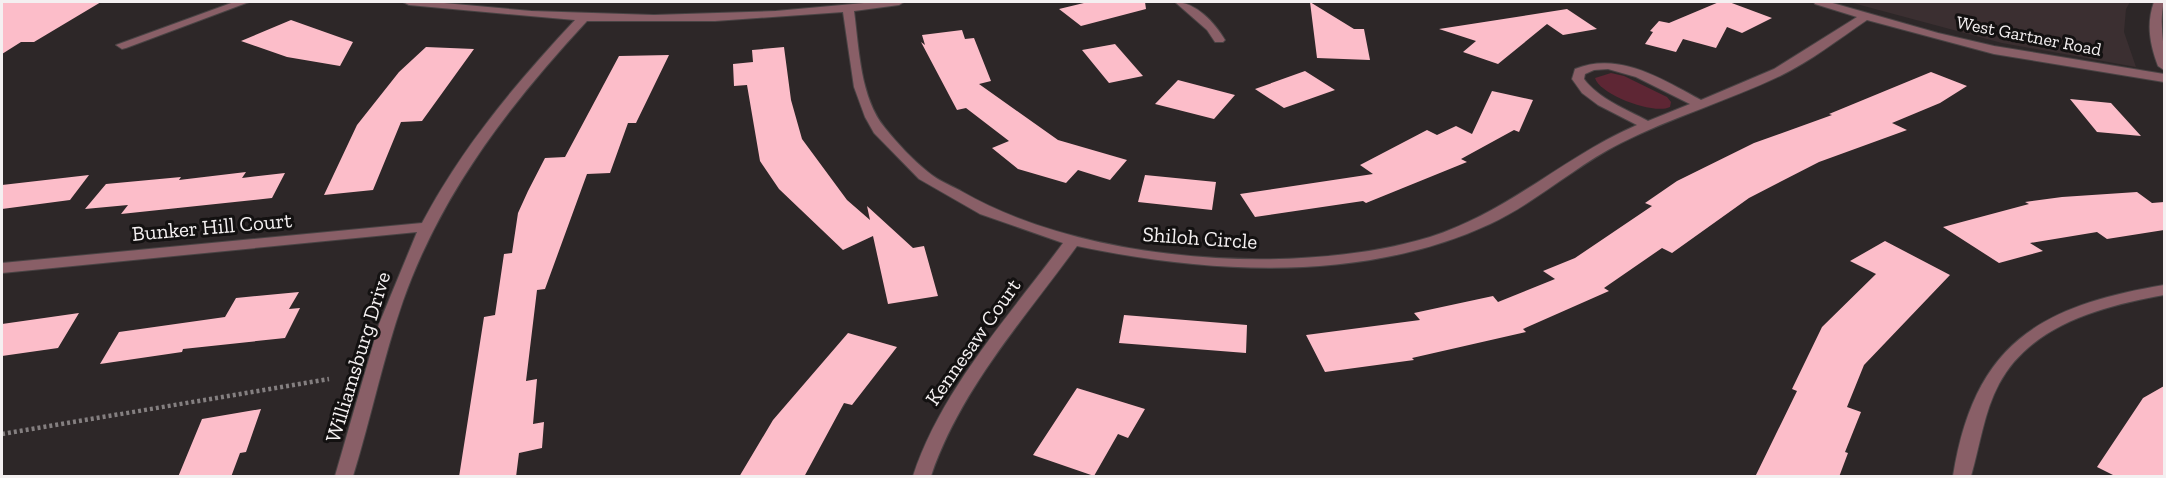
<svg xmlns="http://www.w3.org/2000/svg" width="2166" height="478" font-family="'Zilla Slab',serif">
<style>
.built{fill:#3b2f31}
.green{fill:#5e2634}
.building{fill:#fcbdc9}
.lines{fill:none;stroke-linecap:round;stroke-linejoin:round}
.minor-casing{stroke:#494344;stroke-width:2}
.path{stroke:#847f80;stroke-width:4.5;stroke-dasharray:3 3;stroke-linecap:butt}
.minor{fill:#895f67;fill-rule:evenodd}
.labels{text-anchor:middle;stroke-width:6;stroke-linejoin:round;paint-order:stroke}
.far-street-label{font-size:18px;fill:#f4f0f1;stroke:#131111}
.street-label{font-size:21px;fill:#f4f0f1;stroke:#131111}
</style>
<rect width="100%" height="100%" fill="#2d2728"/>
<path class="built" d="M1849,2h281l-4,7 -2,23 12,35 -134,-24z"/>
<path class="green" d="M1611,73l13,3 43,21 4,5 -1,5c-16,8 -70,-12 -75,-29z"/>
<path class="building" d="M2,2h99l-67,40h-13l-19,12z
M1088,2h57l1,7 -65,17 -22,-17z
M1310,2l44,27h10l6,31 -53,-2z
M1719,2h10l43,16 -30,15 -15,-6 -11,21 -33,-9 -7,13 -31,-8 8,-12 -3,-1 9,-10 10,2z
M1567,9l30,20 -34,6 -16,-11 -49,40 -35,-12 13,-11 -37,-12z
M291,20l62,22 -13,24 -53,-9 -46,-16z
M962,30l3,9 9,-1 17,43 -12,3 79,56 69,20 -17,20 -32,-10 -12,13 -48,-14 -26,-21 17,-7 -43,-33 -9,2 -36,-68 4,3 -3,-10z
M1115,44l28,32 -34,7 -27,-33z
M426,47l48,2 -52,72 -21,1 -28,68 -49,5 33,-70 42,-53z
M784,47l7,53 11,39 45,61 23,20 -3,-14 46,42 11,-2 14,50 -50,8 -15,-68 -30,14 -64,-61 -19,-28 -13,-76 -13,1 -1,-22 20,-2 -1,-12z
M669,55l-33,68h-8l-18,50 -23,1 -42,115 -8,1 -11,91 11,-2 -4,45 11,-2 -2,26 -23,5 -3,24h-57l25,-160 11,-2 9,-61 8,-1 6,-40 10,-22 17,-33 20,-1 54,-101z
M1305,71l30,19 -51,18 -29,-19z
M1931,72l36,14 -27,17 -48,20 15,7 -88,32 -70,36 -77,55 -10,-5 -58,40 5,3 -86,38 3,3 -114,26 2,2 -89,12 -19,-37 114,-15 -6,-7 79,-17 5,6 57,-23 -12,-8 32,-13 77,-52 -7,-3 32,-22 77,-38 78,-28 -3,-1z
M1178,80l57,15 -21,24 -59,-15z
M1492,91l41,9 -14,32 -5,-2 -53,29 6,3 -101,41 -3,-2 -108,16 -15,-23 133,-20 -13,-9 67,-35 10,5 19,-9 16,8z
M2070,99l41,4 30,33 -44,-4z
M246,172l-4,6 43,-5 -13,25 -151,16 7,-9 -43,4 21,-25 75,-7 -2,3z
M89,175l-19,25 -68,9v-24z
M1145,175l71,7 -4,28 -74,-8z
M2137,192l15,11 12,-1v28l-57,9 -10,-7 -67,11 13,8 -44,12 -56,-36 86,-23 -4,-2 37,-5z
M1885,241l65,34 -86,90 -17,42 14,5 -16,40 3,1 -9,24h-84l42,-86 -5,-2 30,-62 54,-53 -26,-13z
M299,292l-10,17 11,-1 -15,30 -102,11 -1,3 -82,12 19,-32 106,-15 11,-19z
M79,313l-21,35 -56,8v-32z
M1124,315l123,10 -1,28 -127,-10z
M848,333l49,14 -45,58 -8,-2 -40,74h-65l34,-57z
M2164,386v91h-47l-20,-10 46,-69z
M1077,388l68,21 -17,29 -10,-4 -24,42 -61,-21z
M261,409l-15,43 -6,1 -9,24h-53l24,-58z"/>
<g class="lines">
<defs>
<path id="minor" d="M234,2h15l-123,46 -4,1 -6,-4z
M403,2h30l98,9 123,4 122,-4 99,-9h29l-5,3 -45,6c5,37 6,87 31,117 12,15 28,32 43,44 9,8 22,13 33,19 122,71 333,87 469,46 79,-25 133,-80 207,-112l-39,-20 -16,-12 -10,-14 3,-10c44,-18 87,10 126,31l73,-31 83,-52 -42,-13 -1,-2h15l109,31 56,13 170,28v8l-170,-28 -127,-34c-28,19 -56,41 -87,56 -52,25 -108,41 -159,67 -46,23 -84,59 -131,81 -127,59 -280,50 -413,22 -53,73 -117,144 -146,230h-18c28,-86 97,-161 150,-233l-83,-29 -61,-35 -45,-46 -9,-16 -11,-30 -11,-75 -128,9h-128c-77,83 -146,172 -184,280 -20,57 -32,117 -50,175h-18l44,-152 38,-92 -415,41v-10l420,-40c40,-76 95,-141 153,-203l-166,-15zM1608,69l28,8 54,27 -42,17c-22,-12 -49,-22 -64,-42l1,-5 9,-4z
M1175,2c21,0 40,21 50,38l-2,2h-8l-8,-12z
M2154,2h10c-6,24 2,45 0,68l-6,-4c-8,-21 -12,-42 -4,-64z
M2164,285v10c-60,11 -133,29 -165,89 -15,28 -19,61 -28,92h-18c21,-132 86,-170 211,-191z"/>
</defs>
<use href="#minor" class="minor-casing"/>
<path class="path" d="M2,434l327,-55"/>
<use href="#minor" class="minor"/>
</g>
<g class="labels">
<g class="far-street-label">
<text transform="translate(2029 36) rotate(11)" y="6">West Gartner Road</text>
</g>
<g class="street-label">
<text transform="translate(212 227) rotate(-5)" y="7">Bunker Hill Court</text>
<text transform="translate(1200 238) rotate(4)" y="7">Shiloh Circle</text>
<text transform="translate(973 342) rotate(-55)" y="7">Kennesaw Court</text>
<text transform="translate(358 357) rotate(-73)" y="7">Williamsburg Drive</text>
</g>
</g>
<rect width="2166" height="478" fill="none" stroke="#f4f0f1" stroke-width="6"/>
</svg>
